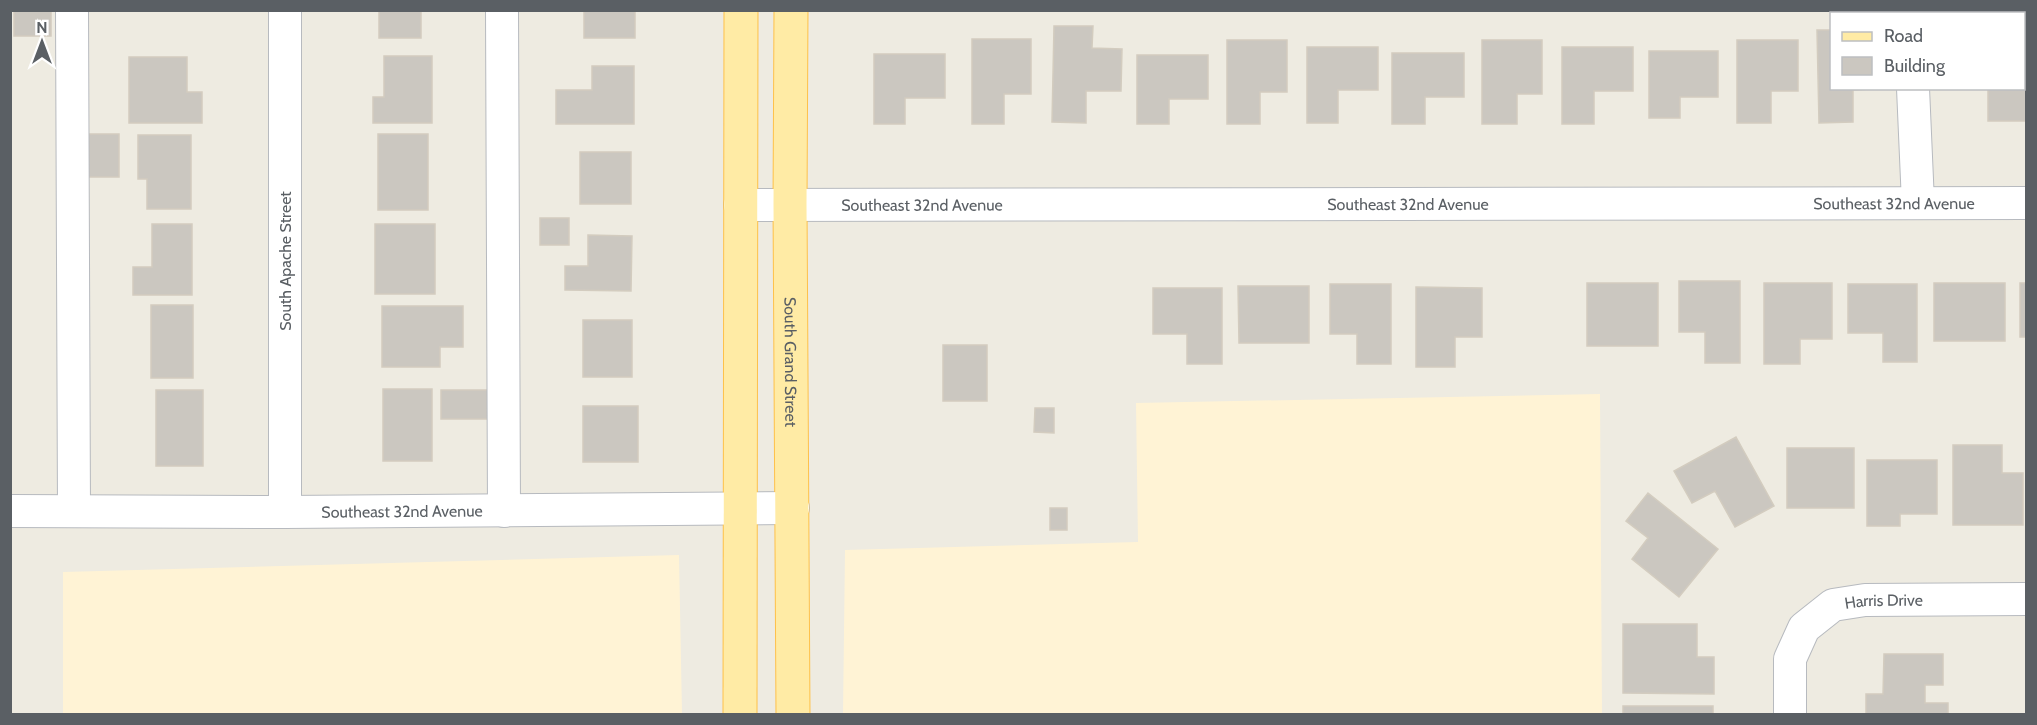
<svg xmlns="http://www.w3.org/2000/svg" width="2037" height="725" font-family="Cabin,sans-serif">
<style>
.commercial{fill:#fff3d5}
.building{fill:#cbc7c0;stroke:#d3ccbf;stroke-width:1.5}
.lines{fill:none;stroke-linecap:round;stroke-linejoin:round}
.minor-casing{stroke:#b7babf;stroke-width:34}
.major-casing{stroke:#fec14a;stroke-width:35}
.minor{stroke:#fff;stroke-width:32}
.major{stroke:#ffeba5;stroke-width:33}
.labels{text-anchor:middle;stroke-width:5;stroke-linejoin:round;paint-order:stroke}
.street-label{font-size:16px;fill:#5a5f64;stroke:#fff}
</style>
<rect width="100%" height="100%" fill="#eeebe1"/>
<path class="commercial" d="M1600,394l2,320h-759l2,-164 293,-8 -2,-139z
M679,555l3,159h-619v-142z"/>
<path class="building" d="M14,10h37v26h-37z
M379,10h42v28h-42z
M584,10h51v28h-51z
M1997,10h29v23h-2v-19h-27z
M1054,26h39l-1,22 30,1 -1,42h-35v32l-34,-1z
M1817,30h15v58h57l-36,2v32l-34,1z
M972,39h59v55h-27v30h-32z
M1227,40h60v52h-27v32h-33z
M1482,40h60v54h-25v30h-35z
M1737,40h61v51h-27v32h-34z
M1307,47h71v43h-40v33h-31z
M1562,47h71v44h-39v33h-32z
M2024,49h2v72h-38v-33h36z
M1649,51h69v46h-38v21h-31z
M1392,53h72v44h-39v27h-33z
M874,54h71v44h-40v26h-31z
M1137,55h71v44h-39v25h-32z
M384,56h48v67h-59v-26h11z
M129,57h58v35h15v31h-73z
M592,66h42v58h-78v-34h36z
M84,134h35v43h-35z
M378,134h50v76h-50z
M138,135h53v74h-44v-30h-9z
M580,152h51v52h-51z
M540,218h29v27h-29z
M152,224h40v71h-59v-28h19z
M375,224h60v70h-60z
M588,235l44,1 -1,55 -66,-1v-24h23z
M1679,281h61v82h-35v-31h-26z
M1587,283h71v63h-71z
M1764,283h68v56h-32v25h-36z
M1934,283h71v58h-71z
M2020,283h6v54h-6z
M1330,284h61v80h-34v-30h-27z
M1848,284h69v78h-34v-29h-35z
M1238,286h71v57h-70z
M1416,287l66,1v49h-27v30h-39z
M1153,288h69v76h-35v-30h-34z
M151,305h42v73h-42z
M382,306h81v41h-23v20h-58z
M583,320h49v57h-49z
M943,345h44v56h-44z
M383,389h49v72h-49z
M156,390h47v76h-47z
M441,390h47v29h-47z
M583,406h55v56h-55z
M1035,408h19v25l-20,-1z
M1736,437l38,69 -39,21 -20,-36 -23,12 -18,-32z
M1953,445h49v28h21v52h-70z
M1787,448h67v60h-67z
M1867,460h70v54h-37v12h-33z
M1648,493l70,56 -39,48 -47,-38 16,-21 -22,-17z
M1050,508h17v22h-17z
M1623,624h74v33h17v37l-91,-1z
M1884,654h59v31h-18v18h23v11h-82v-20h17z
M1623,706h90v8h-90z"/>
<g class="lines">
<defs>
<g id="minor">
<path d="M72,10l2,501"/>
<path d="M285,10v502"/>
<path d="M502,10l2,501"/>
<path d="M1910,10v4"/>
<path d="M1913,88l5,115"/>
<path id="s1" d="M740,205l1286,-2"/>
<path id="s2" d="M10,511l275,1 508,-4"/>
<path id="s3" d="M1790,714v-55l14,-31 29,-23 32,-5 161,-1"/>
</g>
<g id="major">
<path id="s4" d="M791,10l-1,194 3,510"/>
<path d="M740,714l1,-704"/>
</g>
</defs>
<use href="#minor" class="minor-casing"/>
<use href="#major" class="major-casing"/>
<use href="#minor" class="minor"/>
<use href="#major" class="major"/>
</g>
<g class="labels">
<g class="street-label">
<text dy="6" stroke="none"><textPath href="#s1" startOffset="1154">Southeast 32nd Avenue</textPath></text>
<text dy="6" stroke="none"><textPath href="#s1" startOffset="182">Southeast 32nd Avenue</textPath></text>
<text dy="6" stroke="none"><textPath href="#s1" startOffset="668">Southeast 32nd Avenue</textPath></text>
<text transform="translate(285 261) rotate(-90)" y="6">South Apache Street</text>
<text dy="6" stroke="none"><textPath href="#s4" startOffset="352">South Grand Street</textPath></text>
<text dy="6" stroke="none"><textPath href="#s2" startOffset="392">Southeast 32nd Avenue</textPath></text>
<text dy="6" stroke="none"><textPath href="#s3" startOffset="177">Harris Drive</textPath></text>
</g>
</g>
<rect width="2037" height="725" fill="none" stroke="#5a5f64" stroke-width="24"/>
<rect x="1830" y="12" width="195" height="78" fill="#ffffff" stroke="#bdbfc1" stroke-width="1.5"/>
<rect x="1842" y="32" width="30" height="9" fill="#ffeba5" stroke="#bdbfc1" stroke-width="1.5"/>
<text x="1884" y="42" font-size="18" fill="#5a5f64">Road</text>
<rect x="1842" y="57" width="30" height="18" fill="#cbc7c0" stroke="#bdbfc1" stroke-width="1.5"/>
<text x="1884" y="72" font-size="18" fill="#5a5f64">Building</text>
<g transform="translate(42 42)" stroke="#ffffff" stroke-width="4.5" paint-order="stroke">
<path d="M0-4.5L10 22L0 15L-10 22Z" fill="#5a5f64"/>
<text y="-9" font-size="16" font-weight="bold" text-anchor="middle" fill="#5a5f64">N</text>
</g>
</svg>
